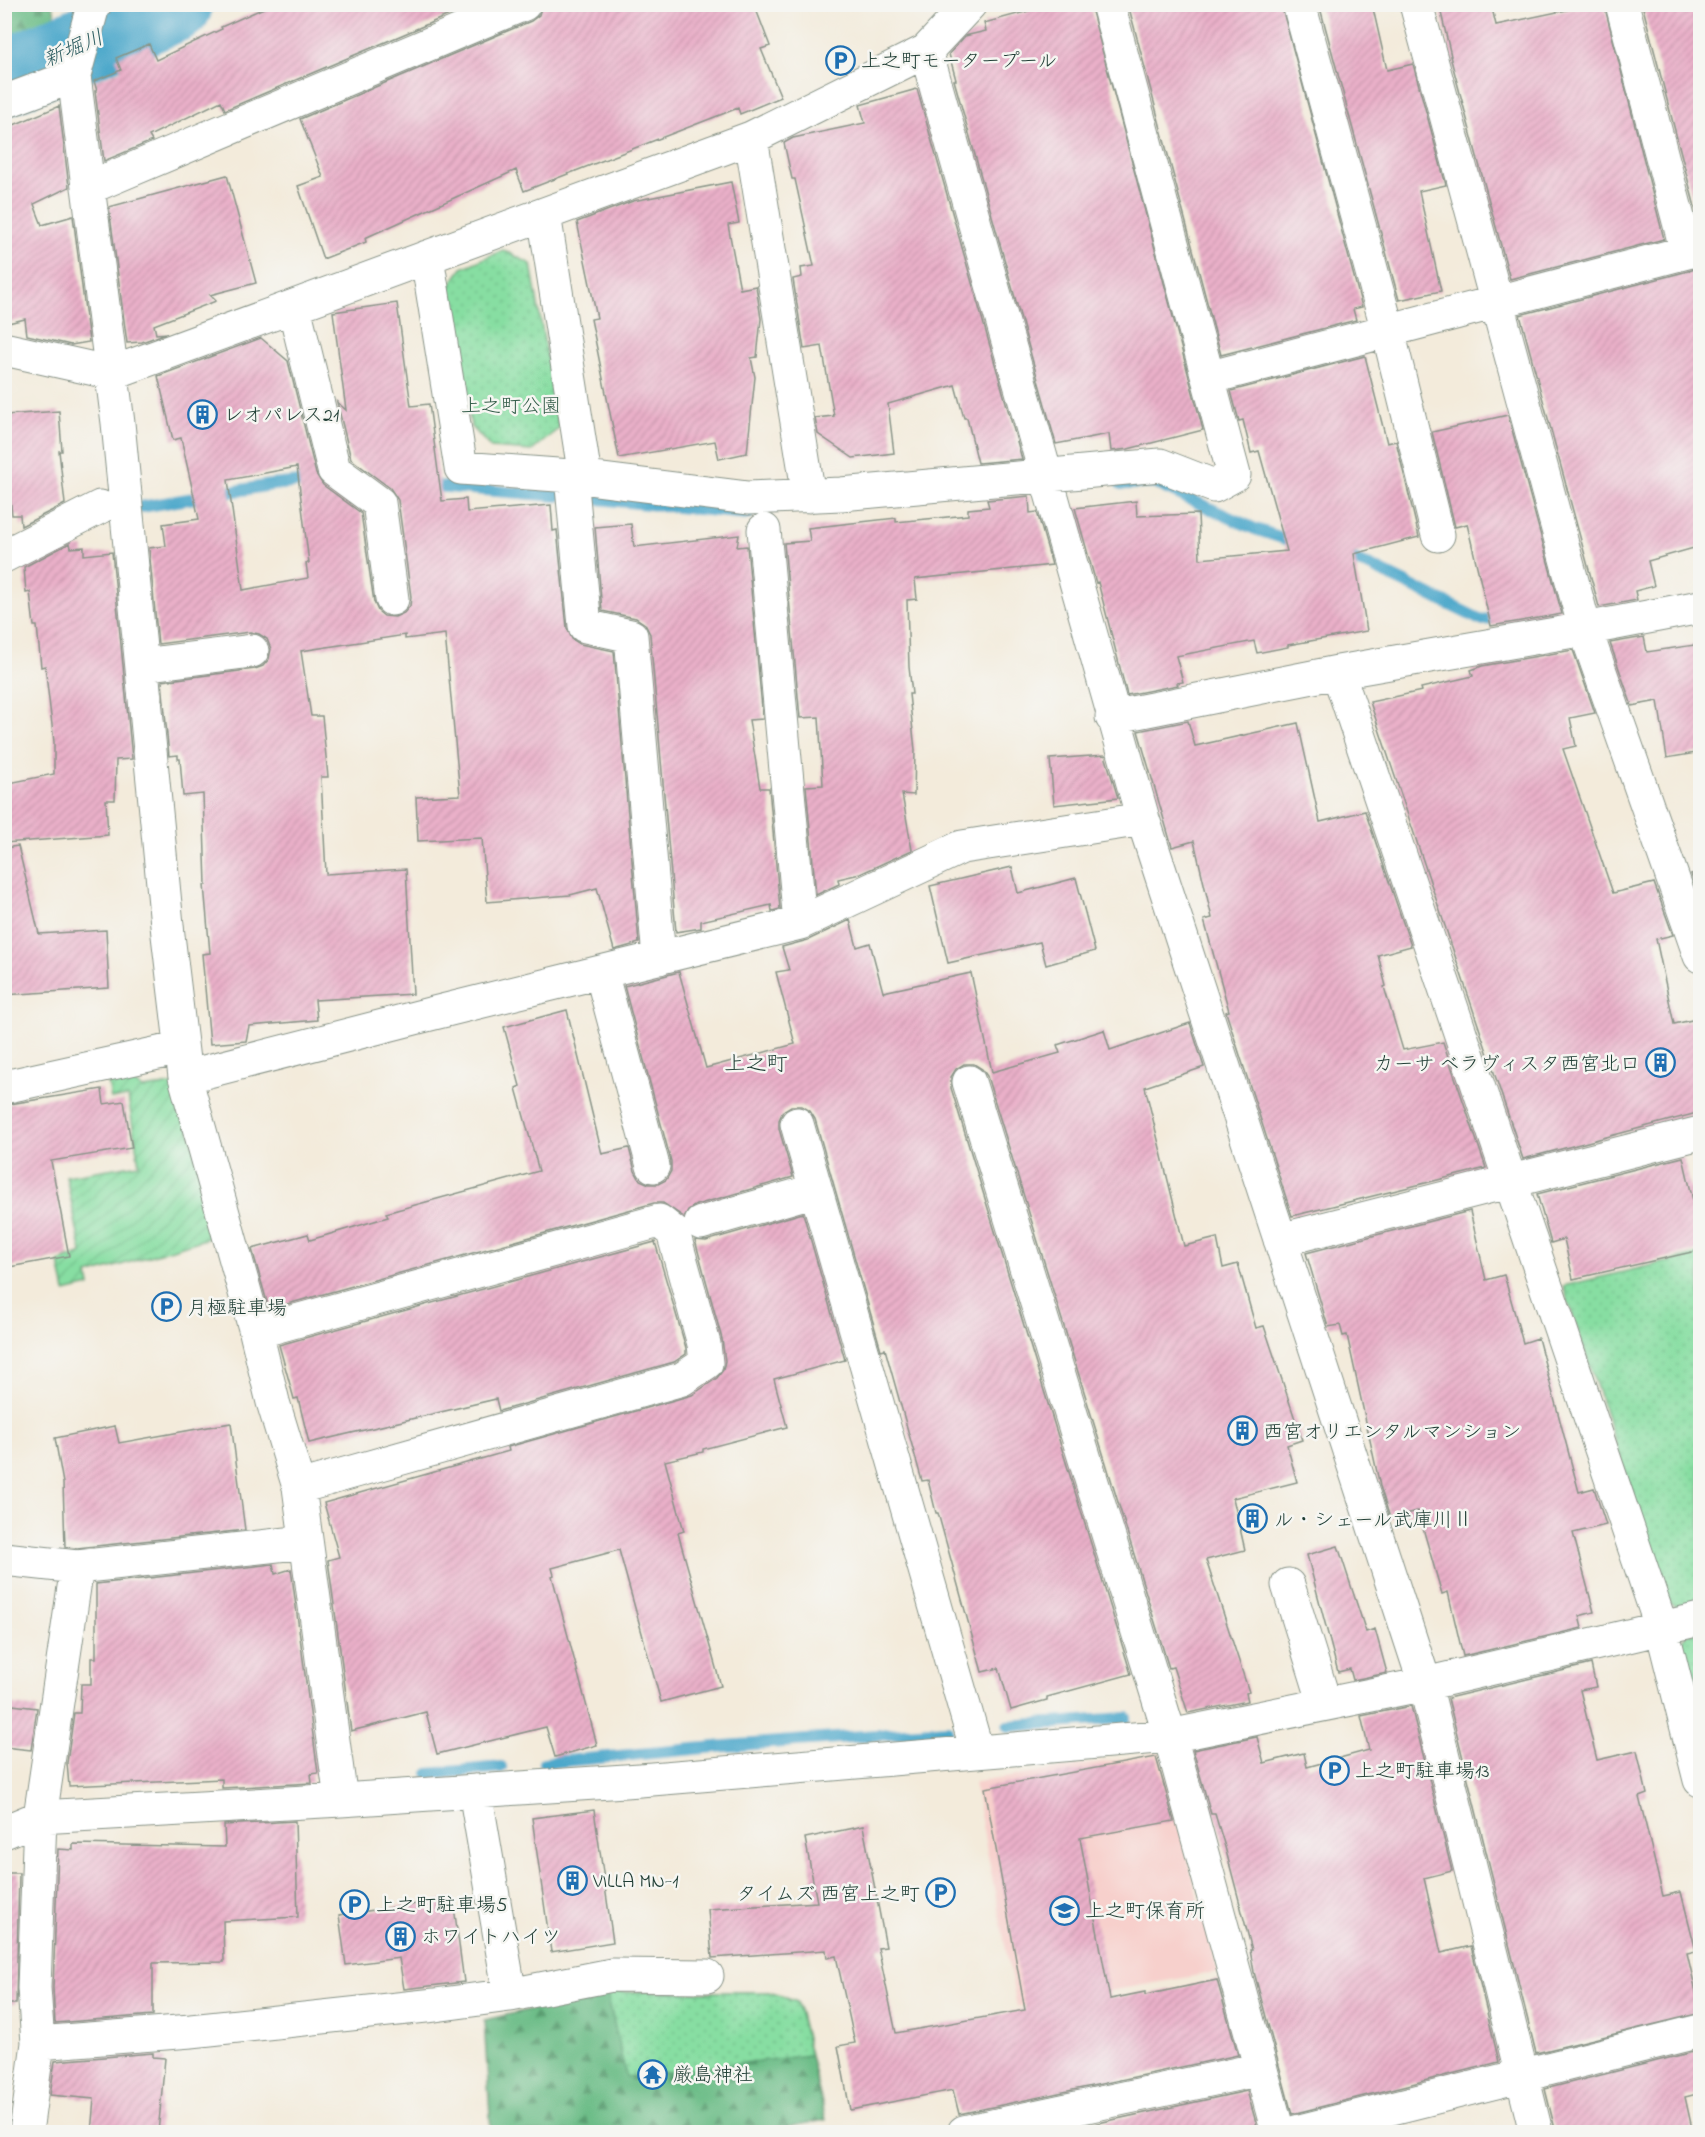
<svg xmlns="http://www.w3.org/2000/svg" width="1705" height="2137" font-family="'Indie Flower','Klee One',sans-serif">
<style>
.built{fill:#f7d0cc}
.forest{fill:url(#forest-firs);stroke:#467d5e;stroke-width:1.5}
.park{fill:url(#park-dots);stroke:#538e6b;stroke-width:1.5}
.garden{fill:url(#garden-furrows);stroke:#538e6b;stroke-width:1.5}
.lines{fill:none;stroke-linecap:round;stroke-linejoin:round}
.stream{stroke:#4da8cb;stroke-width:12}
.river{stroke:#4da8cb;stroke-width:76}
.building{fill:url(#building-hatch);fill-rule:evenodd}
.minor-casing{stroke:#899488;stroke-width:35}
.minor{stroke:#fff;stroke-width:33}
.labels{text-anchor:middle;stroke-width:5;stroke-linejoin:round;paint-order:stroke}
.poi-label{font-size:20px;fill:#1f3d34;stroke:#f6f6f2;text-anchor:start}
.park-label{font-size:20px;fill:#345d4a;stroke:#f6f6f2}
.water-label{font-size:21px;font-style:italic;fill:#2d5d61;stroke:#f6f6f2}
.neighbourhood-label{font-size:21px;fill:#1f3d34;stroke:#f6f6f2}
</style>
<defs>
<pattern id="forest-firs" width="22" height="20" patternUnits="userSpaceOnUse" patternTransform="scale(1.5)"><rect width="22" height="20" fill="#6dbd88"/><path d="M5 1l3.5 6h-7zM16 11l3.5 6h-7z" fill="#599b70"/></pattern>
<pattern id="park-dots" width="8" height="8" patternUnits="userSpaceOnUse" patternTransform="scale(1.5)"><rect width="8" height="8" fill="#87dea2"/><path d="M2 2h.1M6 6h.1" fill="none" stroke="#74bf8c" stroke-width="1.8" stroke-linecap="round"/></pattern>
<pattern id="garden-furrows" width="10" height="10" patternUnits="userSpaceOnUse" patternTransform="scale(1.5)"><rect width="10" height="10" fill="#87dea2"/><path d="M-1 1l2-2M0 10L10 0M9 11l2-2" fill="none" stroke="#74bf8c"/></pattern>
<pattern id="building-hatch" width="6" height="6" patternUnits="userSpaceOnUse" patternTransform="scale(1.5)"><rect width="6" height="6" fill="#eab0c9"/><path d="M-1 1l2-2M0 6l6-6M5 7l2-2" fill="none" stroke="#c898ad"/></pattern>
</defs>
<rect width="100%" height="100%" fill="#f6f6f2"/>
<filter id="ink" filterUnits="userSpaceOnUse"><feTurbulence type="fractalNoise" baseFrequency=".0167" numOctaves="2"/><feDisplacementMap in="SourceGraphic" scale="12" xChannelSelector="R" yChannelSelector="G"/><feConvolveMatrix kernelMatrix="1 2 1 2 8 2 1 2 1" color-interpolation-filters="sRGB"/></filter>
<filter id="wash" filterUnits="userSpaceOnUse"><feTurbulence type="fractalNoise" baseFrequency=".008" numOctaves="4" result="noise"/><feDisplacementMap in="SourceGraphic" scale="24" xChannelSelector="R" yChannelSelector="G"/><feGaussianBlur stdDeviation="1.35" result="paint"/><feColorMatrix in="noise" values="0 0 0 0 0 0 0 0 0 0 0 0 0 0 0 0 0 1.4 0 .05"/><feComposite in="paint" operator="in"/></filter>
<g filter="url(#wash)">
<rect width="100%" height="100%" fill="#f3ebdb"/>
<path class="built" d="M1159,1753l59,219 -201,35 -43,-224z"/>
<path class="forest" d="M5,4l48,1 5,24 -53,23z
M110,5h44l-44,20 -4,-18z
M607,1992h162l28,10 29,118 -67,12h-268l-7,-112z"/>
<path class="park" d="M503,250l28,14 28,164 -27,23 -41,-3 -20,-22 -23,-138 14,-20z
M1700,1254v349l-23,5 -8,-5 -106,-317z
M1700,1631v97l-20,-85 7,-9z
M607,1992h162l28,10 13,53 -184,22z"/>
<path class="garden" d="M128,1078l15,11 34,-5 41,151 -130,40 2,11 -25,6 -6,-30 23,-9 -16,-77 73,-12 -11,-67 -17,2 -3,-17z"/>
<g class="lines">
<path class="stream" d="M60,54v10
M1121,484l33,-1 101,46 43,14
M423,485l135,11
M588,498l160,16
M141,507l130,-22 50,-5
M1341,556l29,10 111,54 23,-2
M1008,1726l118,-8
M544,1763l182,-17 221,-16
M429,1774l72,-7"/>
<path class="river" d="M4,78l171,-74"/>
</g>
<g id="blocks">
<path class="building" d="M273,4h202l-250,106 -4,-9 -72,35 3,5 -48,20 -9,-70h2l-3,-10 27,-11 -5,-12 33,-14 7,16 66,-31 -1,-2z
M542,4h212l16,42 -9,3 20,48 -41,17 -2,-6 -214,83 -8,-21 -151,68 1,4 -43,17 -25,-73 25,-9 -23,-58 231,-98 8,-6z
M1027,4h63l113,426 -75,19 -17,2 -2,-17 -53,10 -102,-364h2l-7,-26 16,-18 21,-5 -2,-8 45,-12z
M1128,4h153l81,303 -9,2 3,11 -135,35z
M1319,4h53l15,66 26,-6 33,121 -27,6 22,100 -42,9z
M1439,4h52l5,21 99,-21h9l60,235 -154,40 -60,-223h1z
M1642,4h59v226z
M917,89l105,370 -44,4 -11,-45h-3l-9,-33 -67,19 6,49 -41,5 -35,-24 -3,-16 19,-2 -12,-70 -18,3 -11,-70 9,-2 -1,-9 13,-2 -19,-87h-3l-8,-36 9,-5 72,-15 -5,-18z
M59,106l10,81 -35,17 8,21 31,-9 16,126 -18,3 -44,-10 -2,-16 -21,5v-195z
M227,175l29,108 -46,12 6,6 -62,24 2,9 11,-1 -25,9 -15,1 -18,-136z
M731,182l8,41 -11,2 12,64 16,-3 5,33 -4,38 -6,1 4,19 -8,76 -28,6 -4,-18 -96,17 -28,-139 6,-1 -20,-96 56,-21z
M1701,265v281l-53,15 6,25 -19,5 2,9 -38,7 -79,-292 172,-45z
M397,303l14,103 18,-2 13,97 24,-2 1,13 84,-7 2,26 4,-1 10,98 5,11 8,5 34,7 25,292 -25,7 -17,-62 -27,7 -83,7 -5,-64 -64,3 -2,-44 44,-2 -15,-161 -40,5v-4l-104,16 10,65h11l6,61h-7l5,97 80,-5 7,125 -98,6 2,20 -68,6 -3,15 -36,3 -8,-90 8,-1 -6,-68h2l-3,-91 -20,2 -3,-37h-2v-4l-9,1 -7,-75 93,-12 8,-3 6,-7 2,-10 -4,-10 -8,-5 -9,-2 -92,12 -9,-96 17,-2 -3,-22 36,-5 -18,-81 -8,2 -15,-64 103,-38 27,23 28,113 7,11 38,28 13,89 4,9 6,5 11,1 9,-4 6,-7 1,-9 -13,-97 -8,-12 -39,-29 -14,-57 9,8 -13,-98zM297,467l12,96h-3l2,15 -65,12 -15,-110z
M1365,356l22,87 9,-2 23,96 -65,17 13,77 -79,14v2l-31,6 -3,-12 -78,15 7,26 -6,1 1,2 -51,10 -29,-113 -2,1 -21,-75 61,-7 1,15 61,-2 2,45 87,-8 -28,-100 -8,2 -8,-33 -4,1 -8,-30z
M59,411l3,40h-3l6,53 -44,22 -1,-11h-8l-5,-46 3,-1 -4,-53z
M1508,415l54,199 -71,12 -24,-102 -12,3 -23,-95z
M1029,496l1,17 7,-1 15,53 -137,14 2,20 -10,1 2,67 3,27h-3l6,56 -1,45 -12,-1 10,56 -52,24 -22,5 1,5 -23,11 -10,-109 17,-1 -4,-68 -19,1 -16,-175 26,-2 -2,-13 88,-10v4l72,-7v-6l21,-2 -2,-7z
M631,524l3,23 105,-12 -2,12 10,-1 16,173 -14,1 11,68h9l11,121 -8,2 -1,-6 -70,16v7l-25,4 -26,-298 -5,-10 -9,-6 -34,-7 -7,-84z
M70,543l1,5 13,-1v8l28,-3 20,207 -16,1 -1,40h-9l2,35 -104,8v-59l50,-10v-32l-9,-76 -4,1 -4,-41h-3l-4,-34 -4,1 -2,-26z
M1644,637l3,15 54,-8v108l-34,6 -9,-57 -26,5 -22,-63z
M1573,650l22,63 -25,5 6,28 -13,3 50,144 41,-10 19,52 -17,4 18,85 27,-6v94l-178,47 -153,-457 52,-11 -1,-3 52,-12 -2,-6 11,-4z
M1188,721l7,25 103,-23 22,99 45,-11 46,135 -33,9 8,31 -2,1 19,63 40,-8 43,126 -194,48 -66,-204 3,-1 -25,-91 8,-2 -18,-77 -22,6 -34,-116z
M1105,755l13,43 -64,7 -4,-46z
M18,846l21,88 67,-4 3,58 -105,7v-147z
M1012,867l6,26 58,-15 19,73 -49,14 -6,-23 -92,21 -18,-77z
M1701,871v30l-10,-27z
M850,920l7,27 13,-4 13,49 88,-19 21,99 68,-19 -3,-8 47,-15 6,20 80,-27 14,44 -59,20 39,159 33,-8 6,30 15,-4 18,64 8,-2 38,114 -15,5 10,37 -64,16 12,52 -39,10 43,132 -3,1 2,8 -60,12 -15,-46 -4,1 -182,-592 -5,-7 -8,-5h-10l-8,5 -5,8v11l180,586 -84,23v3l-36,10 -12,-42 -17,4 -44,-159h-2l-8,-33 -6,1 -37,-132 -4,1 -66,-231 -5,-8 -8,-5h-11l-8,5 -4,9v9l14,48 -97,28 -8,5 -4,7 -21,-14h-9l-385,106 -17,-60 56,-15 2,6 78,-23 -2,-4 153,-42 -23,-83 4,-2 -16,-59 63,-17 35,144 27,-6 6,23 5,9 9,4h9l8,-4 5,-9v-10l-47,-175 55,-14 27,96 89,-24 -19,-72 13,-2 -7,-23 26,-7z
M102,1089l2,15 20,-3 8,47 -81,13 18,95 -65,12v-163z
M1683,1157l12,52 6,-2v43l-128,29 -9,-40 -13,4 -14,-49z
M1470,1211l16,69 18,-5 19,68 15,-5 41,154 15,-4 12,37 -33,8 21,79 -15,4 3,12 -119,28 -15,-64 -6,2 -24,-83 -28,7 -10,-32 -33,-151 -4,1 -3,-11 -12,2 -22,-74z
M803,1213l42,147 -71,19 13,48 -84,22v3l-38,9 19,70 -6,2 43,153 -60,16 -42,-152 -67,18 2,7 -2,1 45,169 -42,12 -9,-30 -109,27 -11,-42 -75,19 -23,-171 11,-3 -15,-54 185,-52 -1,-4 184,-52 25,-17 6,-8 2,-9 -3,-22 -27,-99 11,1z
M655,1242l31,106v6l-12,8 -175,49 -3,-12 -187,44 -11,-45 -4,1 -15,-54z
M231,1423l14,107 -168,18 -12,-1 -2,-64 -8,-45 60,-12 4,17z
M1338,1546l28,86 9,-3 12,44 -34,7 -3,-11 -12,3 -31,-117z
M273,1564l2,10 16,-5 27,204 -7,1 1,9 -90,5v-9l-153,7 -2,-23 7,-50h6l1,-29h10v-26h5v-74z
M1591,1664l5,23 -16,3 17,70 40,-9 10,43 -8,3 24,99 18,-4 15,59 -9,2 14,60 -165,40 -88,-355z
M4,1704l33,4 -6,42 -27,-3z
M1411,1706l41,165 -28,7 17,75 30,-7 28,116 -207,52 -38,-142 -4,-22h2l-27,-103 -10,-33h-4l-18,-64 64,-13 7,26 40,-10 3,14 62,-17 -8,-34z
M1156,1757l18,64 -94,17 30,161 35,-7v3l72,-15 21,75 -279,59 -6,-24 -103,20 -12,-64 17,-3 -19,-87 -9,2 -1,-8 -114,8 -4,-49 109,-7 -12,-64 58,-12 23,121 -8,1 18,85 129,-23 -40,-222z
M594,1810l19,132 -62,10 -19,-134z
M295,1821l3,96 -75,4 1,41 -71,1v52l-98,8 -2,-35 5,-139 15,1v-6l152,3 -1,-22z
M4,1873h15l-3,131h-12z
M453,1899l11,83 -60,7 -5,-31 -53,7 -7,-50z
M1701,2050v43l-16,4 8,36h-137l-11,-44z
M153,2053v4l12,1 -7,75h-67l3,-34 -44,-4 5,-34z
M1247,2091l12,42h-207z"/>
</g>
</g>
<g filter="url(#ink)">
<use href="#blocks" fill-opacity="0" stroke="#899488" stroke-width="1.5"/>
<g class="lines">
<defs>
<path id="minor" d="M95,4l-2,2 -19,70 44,347 50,512 17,142 71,255 17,70 26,85 42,313
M1299,4l89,327 50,204
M1416,4l169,625 115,327
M926,51l217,768 282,865 111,448
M4,102l70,-26
M751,138l58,358
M88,188l436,-184
M544,214l41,263
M427,257l34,211 110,8 177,22 93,-4 319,-29 54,21 20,-11 -126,-471
M294,307l40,163 45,33 13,96
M4,349l108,24 639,-235 175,-87 44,-47
M1208,378l479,-126 -65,-248
M571,476l14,150 46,10 28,322
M764,530l36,393
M4,556l96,-49
M142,665l110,-14
M1338,672l324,957 38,151
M1112,717l226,-45 247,-43 115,-22
M601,972l52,194
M185,1077l245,-63 370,-91 162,-76 181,-28
M969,1082l201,654 108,396
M4,1087l177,-39
M797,1124l180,627
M701,1223l115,-33
M1280,1240l420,-107
M256,1332l403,-111 14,11 31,112 2,19 -24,16 -383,108
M4,1559l73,8
M1288,1585l37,119
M475,1791l35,204
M4,1832l36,-15 301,-17 299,-20 530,-44 255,-52 275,-65
M38,2043l153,-12 244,-26 75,-10 102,-20 95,1
M26,2132l12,-89 -4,-55 6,-171 37,-250 228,-25
M964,2132l297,-63
M1296,2132l404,-101"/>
</defs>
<use href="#minor" class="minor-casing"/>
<use href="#minor" class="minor"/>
</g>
</g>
<defs>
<symbol id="parking-ring" viewBox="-11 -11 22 22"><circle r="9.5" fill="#f6f6f2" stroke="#1f6fb2" stroke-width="1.5"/><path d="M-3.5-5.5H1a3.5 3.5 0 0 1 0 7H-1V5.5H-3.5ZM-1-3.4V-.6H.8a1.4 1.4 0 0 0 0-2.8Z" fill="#1f6fb2"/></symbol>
<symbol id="building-ring" viewBox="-11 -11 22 22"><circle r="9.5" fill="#f6f6f2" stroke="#1f6fb2" stroke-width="1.5"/><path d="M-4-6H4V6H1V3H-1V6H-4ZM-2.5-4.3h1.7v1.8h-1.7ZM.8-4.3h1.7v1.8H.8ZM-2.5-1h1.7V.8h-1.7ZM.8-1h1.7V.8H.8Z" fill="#1f6fb2"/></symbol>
<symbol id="school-ring" viewBox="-11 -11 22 22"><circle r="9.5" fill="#f6f6f2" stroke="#1f6fb2" stroke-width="1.5"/><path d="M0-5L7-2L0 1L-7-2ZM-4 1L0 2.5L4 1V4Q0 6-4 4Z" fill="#1f6fb2"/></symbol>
<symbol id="temple-ring" viewBox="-11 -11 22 22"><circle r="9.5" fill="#f6f6f2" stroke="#1f6fb2" stroke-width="1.5"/><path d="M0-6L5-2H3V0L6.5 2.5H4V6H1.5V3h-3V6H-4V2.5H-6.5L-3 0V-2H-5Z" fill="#1f6fb2"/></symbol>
</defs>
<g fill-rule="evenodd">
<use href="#parking-ring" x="824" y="44" width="33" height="33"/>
<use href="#building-ring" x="186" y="398" width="33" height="33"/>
<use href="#building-ring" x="1644" y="1046" width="33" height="33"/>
<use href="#parking-ring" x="150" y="1290" width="33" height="33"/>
<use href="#building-ring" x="1226" y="1414" width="33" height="33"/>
<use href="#building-ring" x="1236" y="1502" width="33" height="33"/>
<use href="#parking-ring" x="1318" y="1754" width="33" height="33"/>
<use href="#building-ring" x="556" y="1864" width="33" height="33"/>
<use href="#parking-ring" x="924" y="1876" width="33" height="33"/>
<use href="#parking-ring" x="338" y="1888" width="33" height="33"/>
<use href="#school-ring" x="1048" y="1894" width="33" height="33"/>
<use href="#building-ring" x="384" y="1920" width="33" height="33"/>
<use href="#temple-ring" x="636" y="2058" width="33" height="33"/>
</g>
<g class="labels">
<g class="poi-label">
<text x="861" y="67">上之町モータープール</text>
<text x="223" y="421">レオパレス21</text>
<text x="1640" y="1070" text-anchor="end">カーサ ベラヴィスタ西宮北口</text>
<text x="187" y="1314">月極駐車場</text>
<text x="1263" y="1438">西宮オリエンタルマンション</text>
<text x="1274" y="1526">ル・シェール武庫川Ⅱ</text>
<text x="1355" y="1777">上之町駐車場13</text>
<text x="593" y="1887">VILLA MN-1</text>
<text x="920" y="1900" text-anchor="end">タイムズ 西宮上之町</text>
<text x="376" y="1911">上之町駐車場5</text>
<text x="1085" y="1917">上之町保育所</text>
<text x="421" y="1943">ホワイトハイツ</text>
<text x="673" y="2081">厳島神社</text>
</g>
<g class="park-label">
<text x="511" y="412">上之町公園</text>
</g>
<g class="water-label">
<text transform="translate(73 48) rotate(-23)" y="7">新堀川</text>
</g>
<g class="neighbourhood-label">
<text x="756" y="1070">上之町</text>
</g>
</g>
<rect width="1705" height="2137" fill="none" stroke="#f6f6f2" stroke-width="24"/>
</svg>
